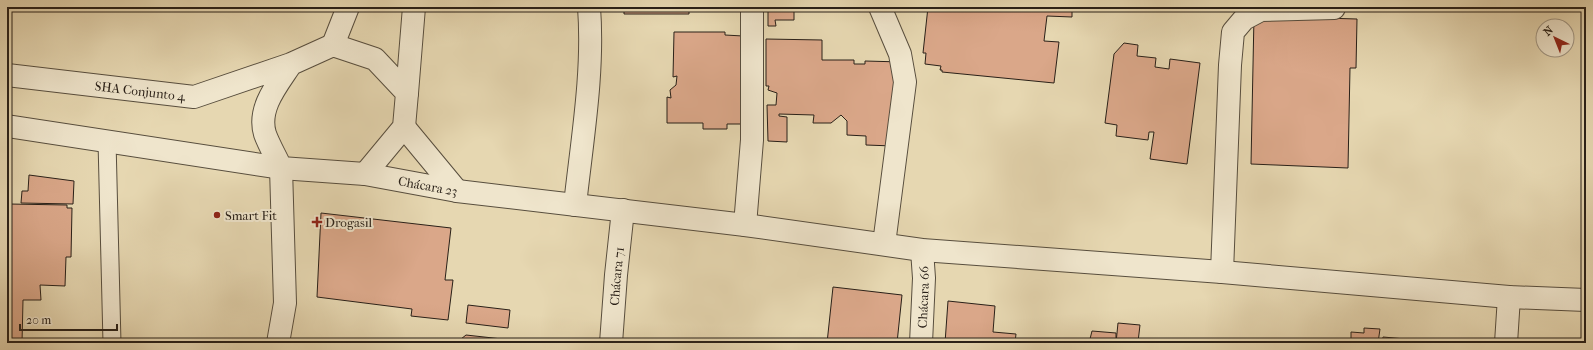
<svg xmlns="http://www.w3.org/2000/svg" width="1593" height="350" font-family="'IM FELL French Canon',serif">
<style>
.building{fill:#daa789;stroke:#292018}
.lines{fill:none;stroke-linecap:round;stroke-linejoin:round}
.service-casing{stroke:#584e3e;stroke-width:19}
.minor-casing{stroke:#584e3e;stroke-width:24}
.tertiary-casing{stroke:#584e3e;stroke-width:24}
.service{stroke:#efe5cc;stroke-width:17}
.minor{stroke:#efe5cc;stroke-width:22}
.tertiary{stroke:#efe5cc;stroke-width:22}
.poi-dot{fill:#8f2418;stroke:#efe5cc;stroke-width:1.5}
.labels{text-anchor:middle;stroke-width:4;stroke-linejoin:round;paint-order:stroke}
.street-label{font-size:13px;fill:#292018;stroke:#efe5cc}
.poi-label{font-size:13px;fill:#292018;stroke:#efe5cc;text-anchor:start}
</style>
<rect width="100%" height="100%" fill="#e6d7b1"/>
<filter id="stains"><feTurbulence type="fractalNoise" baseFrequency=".005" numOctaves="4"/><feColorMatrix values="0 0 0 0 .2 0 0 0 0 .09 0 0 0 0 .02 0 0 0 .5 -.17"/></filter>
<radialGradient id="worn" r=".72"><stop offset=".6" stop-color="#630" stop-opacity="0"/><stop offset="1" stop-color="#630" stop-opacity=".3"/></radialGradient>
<path class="building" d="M624,7h65v7h-65z
M768,7h26v13h-19l1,6h-8z
M928,7h144v10l-25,-1 -3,25 15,1 -5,41 -112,-11v-2h-2l1,-4 -16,-2 1,-11h-3z
M1254,16l103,3 -1,49h-6l-2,100 -97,-4z
M674,32h51v3l18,1 3,88h-19v5h-24v-6h-36v-26l4,1 -1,-8 6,-5 1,-9 -4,1z
M766,39l56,1v20h32v4h11v-3l37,1 -9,84 -27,-1v-9l-19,-1v-14l-6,-6 -10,8h-18l1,-8 -35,-1v2l8,1v25l-19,-1 -1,-36h9l1,-12 -9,-3 1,-4h-3z
M1124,43l14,2 -1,11 19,2 -1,9 14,2 1,-10 30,4 -13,101 -37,-5 4,-27h-5l-1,8 -32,-4 1,-11 -12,-2 9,-69z
M29,175l45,6 -1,23 -52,-1 1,-12h6z
M9,204l58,1v3h5l-1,49h-5l-1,29 -25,-1 1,15h-18l-1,43h-15v-127h2z
M321,213l130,15 -6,52h8l-5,40 -37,-4 1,-7 -95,-12z
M833,287l69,8 -5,48h-70z
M948,301l47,5 -2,26 23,2 -1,9h-70z
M468,305l42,5 -2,18 -42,-5z
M1118,323l22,2 -2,17 11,1h-33z
M1364,328l16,1 -2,14h-33l1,-3h5v-8l13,1z
M1092,331l24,2v10h-27z
M466,335l72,8h-82z
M1383,337l68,6h-69z"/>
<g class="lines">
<defs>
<path id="service" d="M107,141l5,202"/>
<g id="minor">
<path d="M880,7l20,47 5,28 -21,162"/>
<path d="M575,205c7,-65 19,-133 14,-198"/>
<path d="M745,225l7,-85v-133"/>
<path d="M1222,272l8,-207 3,-33 11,-13 17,-9 73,-2"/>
<path d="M278,343l7,-40 -4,-135"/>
<path id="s1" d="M611,343l5,-68 7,-65"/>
<path id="s2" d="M921,343l3,-65 -2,-28"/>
</g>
<g id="tertiary">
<path d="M333,45l15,-38"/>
<path id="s3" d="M7,75l187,22 97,-33 42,-19 42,14 32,34 -3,34 -39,47 -84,-6c-5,-11 -12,-23 -16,-34 -8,-26 13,-50 26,-70"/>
<path d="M407,93l7,-86"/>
<path d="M7,126l274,42"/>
<path d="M404,127l53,64"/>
<path id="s4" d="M365,174l92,17 288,34 177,25 300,22 287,25 77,3"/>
<path d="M1506,343l3,-46"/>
</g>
</defs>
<use href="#service" class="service-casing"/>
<use href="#minor" class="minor-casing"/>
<use href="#tertiary" class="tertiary-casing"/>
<use href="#service" class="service"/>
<use href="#minor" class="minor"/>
<use href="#tertiary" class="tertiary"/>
</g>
<g class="poi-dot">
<circle cx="217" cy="215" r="4"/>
<path d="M315 216h4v4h4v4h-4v4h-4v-4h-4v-4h4z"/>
</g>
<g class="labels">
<g class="street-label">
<text dy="5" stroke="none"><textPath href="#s3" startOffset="134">SHA Conjunto 4</textPath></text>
<text dy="5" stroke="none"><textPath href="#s4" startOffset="64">Chácara 23</textPath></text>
<text dy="5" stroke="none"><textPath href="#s1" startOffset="67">Chácara 71</textPath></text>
<text dy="5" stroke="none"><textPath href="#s2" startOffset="46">Chácara 66</textPath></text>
</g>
<g class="poi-label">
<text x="225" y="220">Smart Fit</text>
<text x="325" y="227">Drogasil</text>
</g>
</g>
<rect width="1593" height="350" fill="none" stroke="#e6d7b1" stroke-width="24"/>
<rect x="8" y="8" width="1577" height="334" fill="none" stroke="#292018" stroke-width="2"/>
<rect x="12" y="12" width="1569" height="326" fill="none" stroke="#292018"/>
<g transform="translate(1555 38) rotate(317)"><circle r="19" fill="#efe5cc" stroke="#a09684"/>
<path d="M0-3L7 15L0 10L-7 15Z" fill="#8f2418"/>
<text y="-6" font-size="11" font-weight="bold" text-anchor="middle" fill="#292018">N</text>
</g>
<path d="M20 324v6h97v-6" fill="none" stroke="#292018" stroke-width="2"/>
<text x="26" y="324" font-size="12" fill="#292018" stroke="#efe5cc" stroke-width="3" paint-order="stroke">20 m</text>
<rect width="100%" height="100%" filter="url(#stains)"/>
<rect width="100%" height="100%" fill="url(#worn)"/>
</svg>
